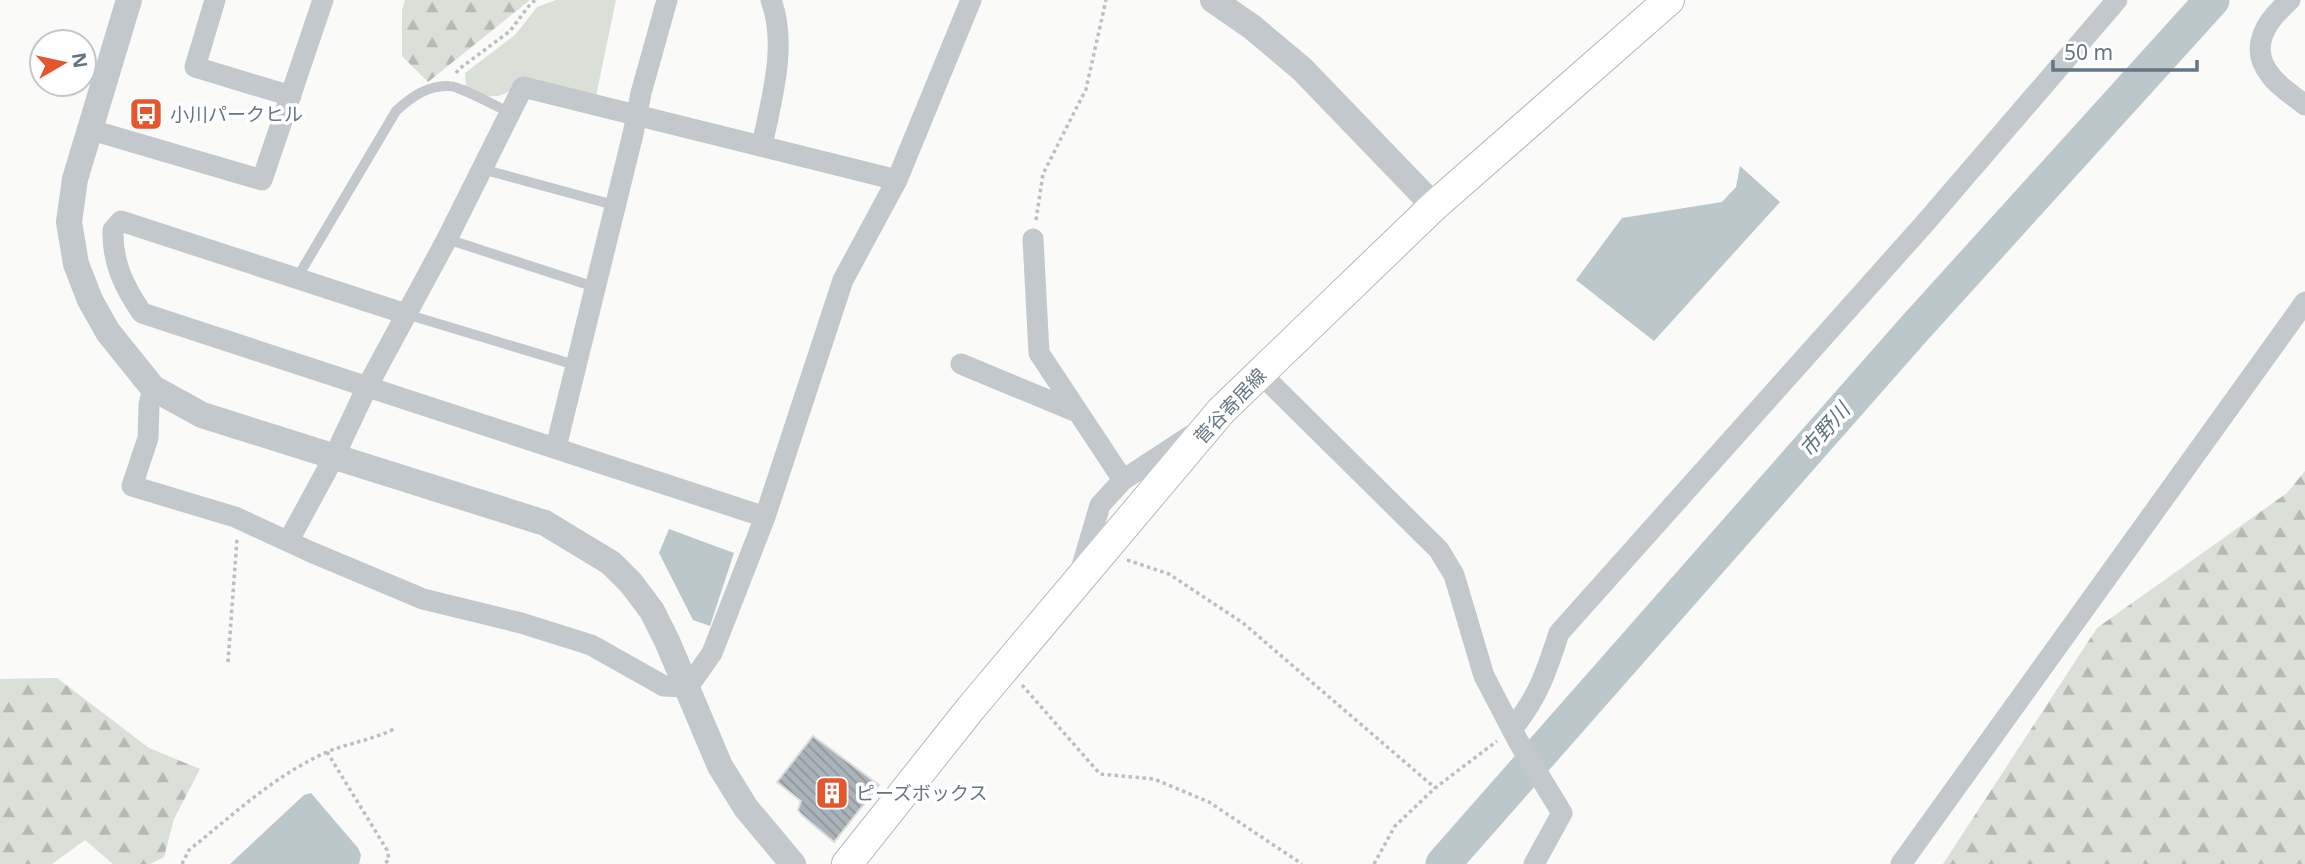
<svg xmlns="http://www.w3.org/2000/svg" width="2305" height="864" font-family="'Noto Sans','Noto Sans JP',sans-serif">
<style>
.forest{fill:url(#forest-firs)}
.park{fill:#dadfd7}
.water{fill:#bbc7cb}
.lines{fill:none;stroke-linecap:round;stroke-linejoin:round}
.river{stroke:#bbc7cb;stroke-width:35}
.building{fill:url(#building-back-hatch);stroke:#dcdcda;stroke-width:2}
.secondary-casing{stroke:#b3babf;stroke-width:32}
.path{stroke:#bbbfc2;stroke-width:3.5;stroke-dasharray:3.5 3.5;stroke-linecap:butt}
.service{stroke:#c3c8cc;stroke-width:10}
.minor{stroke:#c3c8cc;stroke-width:21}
.tertiary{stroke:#c3c8cc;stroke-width:26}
.secondary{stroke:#fff;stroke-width:30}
.labels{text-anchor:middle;stroke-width:7;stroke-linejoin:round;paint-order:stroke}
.poi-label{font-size:19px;fill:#657683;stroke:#fff;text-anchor:start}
.street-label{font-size:19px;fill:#657683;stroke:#fff}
.water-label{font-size:21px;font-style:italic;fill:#60757c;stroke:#fff}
</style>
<defs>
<pattern id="forest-firs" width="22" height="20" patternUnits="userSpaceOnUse" patternTransform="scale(1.75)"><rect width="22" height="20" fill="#dadfd7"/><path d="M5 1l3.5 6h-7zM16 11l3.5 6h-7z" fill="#b4b9b4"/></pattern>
<pattern id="building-back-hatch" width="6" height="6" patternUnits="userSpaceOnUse" patternTransform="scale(1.75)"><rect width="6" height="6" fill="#aab3b9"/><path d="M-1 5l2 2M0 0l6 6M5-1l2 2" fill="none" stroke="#8e969c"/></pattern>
</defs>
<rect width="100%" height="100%" fill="#fafaf8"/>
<path class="forest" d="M405,0h125l-102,82 -26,-26v-46z
M2305,471v393h-362l154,-236 190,-135z
M57,678l92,70 51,21 -26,50 -10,38 -14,7h-37l-28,-24 -33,24h-52v-185z"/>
<path class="park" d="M556,0h60l-20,96 -83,-8c-16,14 -30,8 -47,-1l-1,-14 50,-38 22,-28z"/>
<path class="water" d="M1740,166l40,36 -126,139 -78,-61 46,-62 100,-16 14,-15z
M669,529l65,24 -24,73 -17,-6 -34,-67z
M311,793l47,55 3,7 -2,9h-129l74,-69z"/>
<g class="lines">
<path class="river" d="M1443,864l471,-535 298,-329"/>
</g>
<path class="building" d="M813,736l66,49 -45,57 -33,-28 -3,-4 3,-9 -24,-19z"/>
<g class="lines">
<defs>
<path id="secondary" d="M847,864l124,-156 250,-297 213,-205 235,-206"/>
</defs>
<use href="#secondary" class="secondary-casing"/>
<path class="path" d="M456,73l3,-4 51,-38 21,-28 5,-3
M1036,220l7,-46 43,-85 20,-89
M1127,560l42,14 74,49 192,165
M228,662l9,-123
M1022,685l78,89 54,5 55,23 93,62
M327,752l60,98 2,9 -4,5
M182,864l7,-14c44,-35 86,-75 138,-98 22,-9 45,-12 67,-23
M1374,864l21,-38 40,-38 62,-47"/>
<path class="service" d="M482,169l132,36
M447,239l148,48
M297,278l99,-167c15,-14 32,-26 53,-25 11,0 48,21 60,26
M406,314l169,51"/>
<path class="minor" d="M215,0l-20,67 96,29
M2290,0c-23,20 -43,47 -19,76 8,11 23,20 34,29
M88,129l174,51 61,-180
M762,146c9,-46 26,-100 9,-146
M1033,239l6,114 84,127
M406,314l-285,-93 -8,9c-1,32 11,57 29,83l623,204
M961,364l116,48
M1260,373l179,177 15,25 30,101 34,65 44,72 -28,51
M153,388l-4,17 -1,33 -16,48 103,31 76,35 112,47 98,24 70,22 73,41 24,1 24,-34 53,-136 78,-237 54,-100 74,-180
M556,447l77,-313 8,-41 26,-93
M289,540l45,-83 33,-70 80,-148 76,-152 374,93
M1080,573l20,-68 23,-25 67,-44
M1512,729c26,-31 35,-59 47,-96l367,-411 191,-222
M1901,864l404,-562"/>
<path class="tertiary" d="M129,0l-54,179 -6,43 7,42 14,36 18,32 45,56 49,27 343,108 66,40 20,20 21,28 15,30 53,125 26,42 47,56
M1213,0l39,27 50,42 132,137"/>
<use href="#secondary" class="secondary"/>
</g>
<defs>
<symbol id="bus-square" viewBox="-11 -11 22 22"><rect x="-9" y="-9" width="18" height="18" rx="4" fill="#e4572e" stroke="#fff"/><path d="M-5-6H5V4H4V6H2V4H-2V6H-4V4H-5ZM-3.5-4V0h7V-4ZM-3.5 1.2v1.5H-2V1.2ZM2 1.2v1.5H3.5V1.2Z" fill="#fff"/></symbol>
<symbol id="building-square" viewBox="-11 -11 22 22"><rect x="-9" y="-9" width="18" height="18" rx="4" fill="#e4572e" stroke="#fff"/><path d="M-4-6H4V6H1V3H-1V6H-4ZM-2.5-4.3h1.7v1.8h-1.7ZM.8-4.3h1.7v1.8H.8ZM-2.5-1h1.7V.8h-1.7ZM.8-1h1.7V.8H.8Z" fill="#fff"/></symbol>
</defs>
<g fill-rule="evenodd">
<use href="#bus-square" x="127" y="95" width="38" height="38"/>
<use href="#building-square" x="813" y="774" width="38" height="38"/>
</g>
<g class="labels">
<g class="poi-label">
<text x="170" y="121">小川パークヒル</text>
<text x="856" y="800">ピーズボックス</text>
</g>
<g class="street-label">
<text transform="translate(1230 406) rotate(-47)" y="7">菅谷寄居線</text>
</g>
<g class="water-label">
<text transform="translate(1825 430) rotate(-49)" y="7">市野川</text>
</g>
</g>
<g transform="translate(63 63) rotate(81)"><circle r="33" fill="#ffffff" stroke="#c1c8cd" stroke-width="2"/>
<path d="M0-5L12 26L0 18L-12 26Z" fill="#e4572e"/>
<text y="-10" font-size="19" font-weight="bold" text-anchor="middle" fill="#657683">N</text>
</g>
<path d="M2053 60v10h144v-10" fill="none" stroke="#657683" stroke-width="3.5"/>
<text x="2064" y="60" font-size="21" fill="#657683" stroke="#ffffff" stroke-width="5" paint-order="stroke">50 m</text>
</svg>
